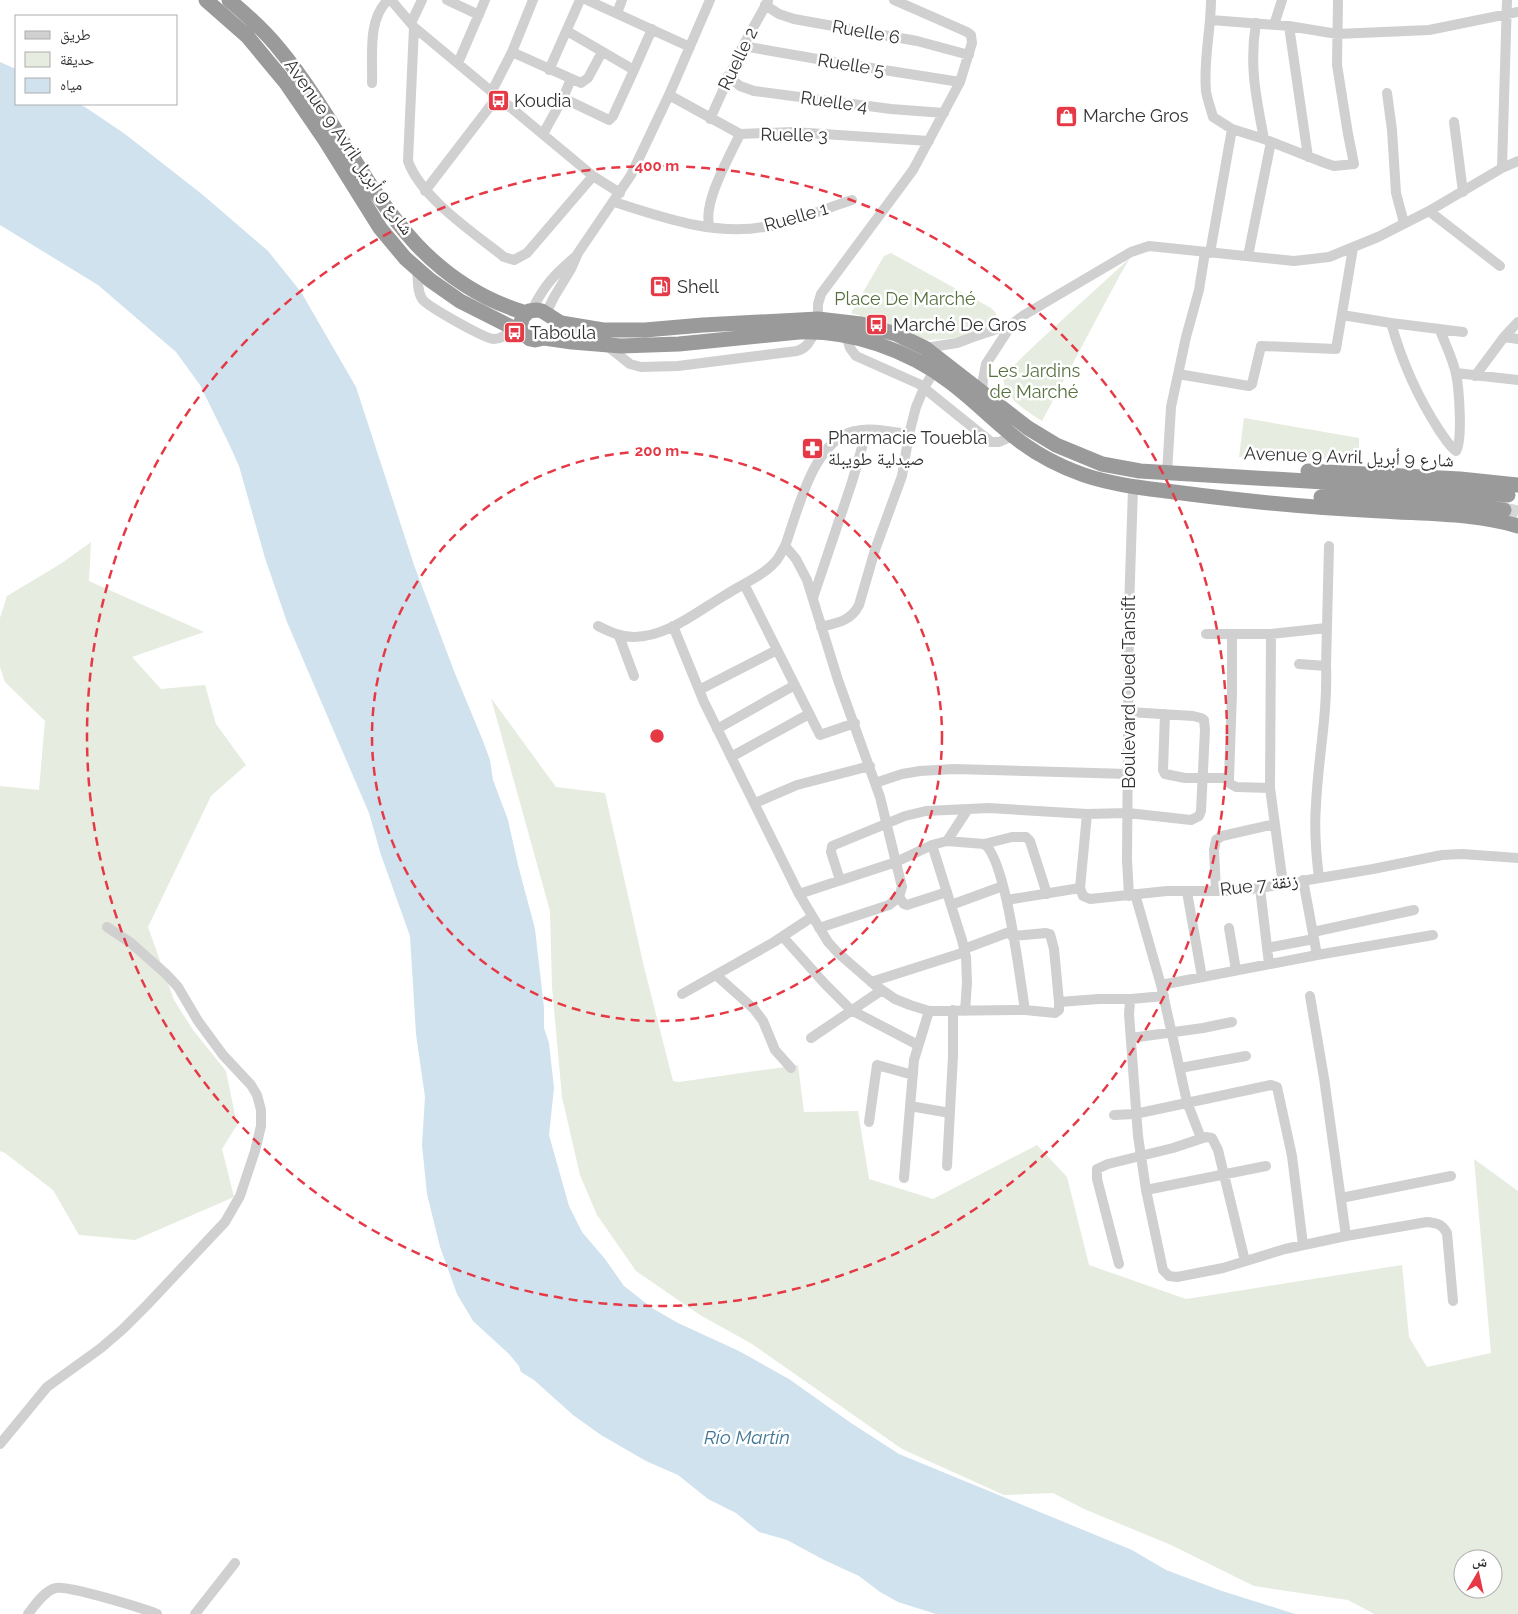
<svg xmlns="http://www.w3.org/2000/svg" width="1518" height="1614" font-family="Raleway,'Noto Naskh Arabic',sans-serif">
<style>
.green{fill:#e6ecdf;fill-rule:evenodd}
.water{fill:#cfe2ee}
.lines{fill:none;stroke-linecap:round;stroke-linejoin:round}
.highway-tunnel{stroke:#d6d6d6;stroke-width:15;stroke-dasharray:15 8;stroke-linecap:butt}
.minor{stroke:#d0d0d0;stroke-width:10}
.highway{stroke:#9a9a9a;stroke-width:15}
.ring{fill:none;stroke:#e63946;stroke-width:2.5;stroke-dasharray:9 6}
.labels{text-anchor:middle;stroke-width:5;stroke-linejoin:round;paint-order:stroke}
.street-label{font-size:18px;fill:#333;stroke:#fff}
.poi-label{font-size:18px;fill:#333;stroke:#fff;text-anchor:start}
.park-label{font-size:18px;fill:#56703f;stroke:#fff}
.water-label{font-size:19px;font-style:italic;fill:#3f7597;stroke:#fff}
.centre{fill:#e63946;stroke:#fff;stroke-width:2.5}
.ring-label{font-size:15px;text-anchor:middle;font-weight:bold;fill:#e63946;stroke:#fff;stroke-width:5;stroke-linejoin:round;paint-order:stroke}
</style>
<rect width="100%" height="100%" fill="#fff"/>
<path class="green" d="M891,253l100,55 5,5v8l-24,16 -45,3 -35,-10 -17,-10 -24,-7 33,-57z
M1130,258l-10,17 -78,146c-15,-10 -42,-25 -38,-46l34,-33z
M1244,418l115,20v22l-120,-3z
M91,542l-2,39 115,51 -72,25 29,32 44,-4 11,39 30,41 -35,31 -63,131 26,73 19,30 33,41 11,54 -15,24 12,48 -99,43 -56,-5 -26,-45 -48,-37 -5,-2v-365l39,4 6,-69 -40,-39 -5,-15v-49l7,-22 55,-33z
M491,698l65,89 49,6 39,174 29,114 6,1 119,-17 6,47 54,-1 11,68 64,20 104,-54 30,32 22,88 97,34 216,-34 7,72 18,30 64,-14 -17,-194 44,32v423h-144l-26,-14 -94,-14 -83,-41 -87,-36 -31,-16 -49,2 -102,-46 -150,-105 -52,-29 -64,-44 -39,-56 -17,-40 -18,-78 -10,-110 -2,-76zM1463,1559h30v30h-30z"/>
<path class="water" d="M0,62l16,7v35h62l7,3 40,27 78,61 65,56 33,41 55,95 58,178 40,106 29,70 7,19 3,20 15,40 10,45 17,64 9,79v20l5,15 5,45 -5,47 20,71 13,26 23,27 19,27 28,22 26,15 61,28 50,28 62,44 48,31 233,96 34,20 56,21 73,23h-359l-38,-12 -18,-10 -21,-16 -35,-16 -37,-20 -28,-8 -23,-19 -28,-14 -30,-24 -32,-14 -45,-26 -28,-20 -39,-35 -13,-8 -2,-6 -10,-12 -36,-33 -16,-27 -17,-47 -13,-53 -5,-49 3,-48 -9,-63 -6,-98 -29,-81 -12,-42 -82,-191 -22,-64 -26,-92 -9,-20 -30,-61 -24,-33 -78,-67 -98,-60z"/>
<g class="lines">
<path class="highway-tunnel" d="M1504,510l14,3"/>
<path class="minor" d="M391,0l23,27 179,149 27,17
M447,0l32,15
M587,0l103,47
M1211,0c0,30 -8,61 -5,91 1,8 5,18 7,26l19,12 32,10 61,24 9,3 20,-2 -6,-30 -11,-69 1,-65
M765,5l14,9 15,5 123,22 52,14
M617,13l5,-13
M1211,20l78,6 48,8 92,-4 89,-18
M411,23l11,-23
M1256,23c-7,43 0,73 8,116
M1274,25l8,-25
M1289,26l19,131
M414,27l-6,134c13,37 66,72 96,96l10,3 13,-7 66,-77
M567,31l67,39 18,-41
M743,46l103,18 114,18
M512,52l69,31 7,-5 14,-26
M458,63l27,-63
M549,70l31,-70
M728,76l12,10 14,5 137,18 53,4
M372,83c1,-27 -5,-63 16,-83
M492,91l20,-39 21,-52
M1387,93l5,37 4,63 8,30
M669,95l71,39 53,-2 136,9
M563,98l46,22 4,-4 21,-46
M710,119l33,-73 25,-45
M1454,122l9,70
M543,134l20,-36 8,-19
M1502,168l5,-168
M425,191l73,-95
M614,202c48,15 99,34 150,25 30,-4 59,-18 88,-27
M1429,211l71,55
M710,227c-9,-21 20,-72 30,-93
M1210,253l22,-124
M1248,256l23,-114
M417,270c1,9 0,23 6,30 6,7 62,39 71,39 8,0 14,-6 20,-10
M532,310c13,-26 22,-35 44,-54
M546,313l8,-16 17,-28 7,-16 53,-78 38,-80 41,-95
M1342,315l49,8 72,9
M818,319v-15l3,-10 92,-124 47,-88 12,-39 -1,-8 -4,-3 -73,-32
M1391,323c11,39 26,73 48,107 5,7 10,16 17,21 7,-11 3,-63 0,-77 -3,-15 -11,-30 -16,-44
M846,335l4,13 6,8 63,28 72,58h8l14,-6
M1504,337l14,-15
M606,345l24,19 11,3 37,-1 119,-15c10,-3 13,-10 18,-19
M925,348l32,-5 16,-6 39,-13 12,-9 107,-63 18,-6 145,15 35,-4 49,-20 51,-26 73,-43 16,-7
M1456,373l62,7
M1178,374l71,12 3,-2 9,-38 75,3 17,-101
M1475,376l29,-39 14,2
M982,393l1,-14 3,-15 26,-40
M1167,473l4,-66 15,-70 13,-47 6,-38
M785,546l11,13 11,21 31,100 42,117 22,90 -3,10 -10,8 -70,23
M744,584l76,151 35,-12
M813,598l39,-116 15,-52
M598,626c12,6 23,11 36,11 34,0 65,-27 93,-43 15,-10 36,-18 48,-32 4,-4 7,-11 10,-16 13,-35 28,-106 70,-115 16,-4 37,1 54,3
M673,626l31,76 95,192 29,48 10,11 38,33 19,13 15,6 19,6
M821,627c16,-4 30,-6 38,-22l16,-55 27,-74 7,-42 7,-27 8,-19 10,-17
M1206,634h26
M619,636l15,40
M1299,664l27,2c2,47 -8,92 -10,139 -2,24 0,49 3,73
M1326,666l3,-120
M699,690l78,-40
M1165,714l-2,56 2,4 20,4h44
M717,729l78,-44
M731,757l78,-43
M875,783l27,-9 18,-3 34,-2 174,5
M1270,788l-34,-1 -7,-4v-5l3,-85v-59h39
M755,803l42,-18 73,-19
M984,844l28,-7h14l4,4 17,53
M932,845l30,95 4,17 1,26 -2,28
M840,880l-9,-28 1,-6 73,-30 21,-5 63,-3 98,6 41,-1 63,7 8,-4 2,-5 4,-81 -1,-10 -3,-2 -8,-2 -64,-4
M1303,880l14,75
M1283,884l-13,-96 1,-154 55,-6
M1080,888l7,-74
M1260,888l9,76
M1216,891l-2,-41 2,-10 6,-4 53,-12
M1187,892l15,85
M799,894l97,-32 36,-17 15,-4 21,-32
M1135,894l26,91 26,117 14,36
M1129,896l-2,-36 2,-251 4,-121
M899,897l5,7 3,1 40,-13
M1007,900l73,-12 3,8 7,3 77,-8h63l30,-3 113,-19 69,-14 20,-1 56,4
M951,905l52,-19
M1229,928l7,42
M1313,932l101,-22
M1012,936l34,-3 4,1 4,15 5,53 40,-3h32
M783,937l42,47 26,26 67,35
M1267,948l47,-9
M964,949l48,-18
M716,975l38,34 9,12 12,29 16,18
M871,982l94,-30
M1161,985l156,-30 116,-20
M682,994l92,-52 38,-25
M1164,996l-33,3 -1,3 -1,12 9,122 8,54 17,80 6,6 8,1 46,-9 62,-19 61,-13 81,-14c10,1 15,2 20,11l6,68
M1310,996l14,82 22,158
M1025,1010l30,3 4,-3v-8
M811,1038l71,-48
M1131,1038l72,-10 29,-6
M1180,1068l66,-12
M910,1106l40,7
M1114,1115l21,-1 136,-29 6,2 15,69 11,89
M869,1122l8,-57 36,10
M947,1166l6,-110v-46
M904,1178l10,-118 15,-49 96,-1c-5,-30 -19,-152 -41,-166l-37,-3
M1146,1190l120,-24
M1341,1198l110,-22
M1119,1264l-22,-85v-10l11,-5 65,-16 33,-11 6,1 6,12 27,111
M0,1444l47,-57 54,-39 22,-19 24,-24 78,-83 15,-26 15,-45 6,-25v-16l-4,-15 -6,-10 -28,-30 -25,-34 -20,-34 -12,-13 -35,-31 -24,-16
M28,1614c6,-8 17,-24 28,-26 12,-3 86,20 101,26
M195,1614l40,-51"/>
<path class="highway" d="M206,0l41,36 39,47 39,57 55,88 25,30 25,22 30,21 63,32 7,6 5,1 9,-2 28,4 49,4 58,-2 120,-12c52,-2 109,18 151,50 19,14 36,31 55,47 22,20 51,36 79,46 30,10 60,13 90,17 69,9 138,16 207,19 45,3 93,2 137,15
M229,0c18,15 36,31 51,50 80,97 112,223 246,263
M523,333l-2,-11 2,-5 6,-6 8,-1 5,1 19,12 42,7h42l58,-5 115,-6 43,5 35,10 29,14 103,80 28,17 46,19 38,7 317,19 51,5
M1308,471l152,8 58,6
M1321,497l105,4 78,9"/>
</g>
<g class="ring">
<circle cx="657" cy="736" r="285"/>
<circle cx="657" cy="736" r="570"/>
</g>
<defs>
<symbol id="bus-square" viewBox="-11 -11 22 22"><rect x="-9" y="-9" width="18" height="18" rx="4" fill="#e63946" stroke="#fff"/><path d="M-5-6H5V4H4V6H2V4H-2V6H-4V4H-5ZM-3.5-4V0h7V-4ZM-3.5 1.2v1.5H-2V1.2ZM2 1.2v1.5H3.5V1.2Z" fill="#fff"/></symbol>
<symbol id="shop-square" viewBox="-11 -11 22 22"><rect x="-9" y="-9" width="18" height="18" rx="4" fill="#e63946" stroke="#fff"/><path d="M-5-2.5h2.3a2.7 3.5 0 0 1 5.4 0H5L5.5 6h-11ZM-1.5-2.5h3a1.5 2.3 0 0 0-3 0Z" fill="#fff"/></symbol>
<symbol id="fuel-square" viewBox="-11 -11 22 22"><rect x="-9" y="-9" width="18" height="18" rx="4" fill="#e63946" stroke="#fff"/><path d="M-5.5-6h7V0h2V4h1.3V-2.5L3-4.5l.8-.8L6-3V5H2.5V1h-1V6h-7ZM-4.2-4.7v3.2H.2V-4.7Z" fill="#fff"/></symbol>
<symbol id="pharmacy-square" viewBox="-11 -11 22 22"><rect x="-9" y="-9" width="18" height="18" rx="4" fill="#e63946" stroke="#fff"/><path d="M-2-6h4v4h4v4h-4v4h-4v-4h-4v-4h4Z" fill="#fff"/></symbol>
</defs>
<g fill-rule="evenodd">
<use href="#bus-square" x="486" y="88" width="25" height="25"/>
<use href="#shop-square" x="1054" y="104" width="25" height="25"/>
<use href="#fuel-square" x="648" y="274" width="25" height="25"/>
<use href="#bus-square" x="864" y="312" width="25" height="25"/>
<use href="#bus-square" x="502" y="320" width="25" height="25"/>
<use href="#pharmacy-square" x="800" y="436" width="25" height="25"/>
</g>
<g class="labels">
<g class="street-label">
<text transform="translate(866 32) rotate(10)" y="6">Ruelle 6</text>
<text transform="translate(738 59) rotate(-64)" y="6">Ruelle 2</text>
<text transform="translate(851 65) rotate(9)" y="6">Ruelle 5</text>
<text transform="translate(834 102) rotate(8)" y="6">Ruelle 4</text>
<text transform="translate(794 135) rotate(1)" y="6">Ruelle 3</text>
<text transform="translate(349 147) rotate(55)" y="6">Avenue 9 Avril شارع 9 أبريل</text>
<text transform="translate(796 217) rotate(-16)" y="6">Ruelle 1</text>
<text transform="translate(1349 457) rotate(2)" y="6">Avenue 9 Avril شارع 9 أبريل</text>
<text transform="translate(1129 692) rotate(-90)" y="6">Boulevard Oued Tansift</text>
<text transform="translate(1259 885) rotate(-7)" y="6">Rue 7 زنقة</text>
</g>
<g class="poi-label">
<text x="514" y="107">Koudia</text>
<text x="1083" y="122">Marche Gros</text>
<text x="677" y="293">Shell</text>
<text x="893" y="331">Marché De Gros</text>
<text x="530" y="339">Taboula</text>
<text x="828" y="444">Pharmacie Touebla<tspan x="828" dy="21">صيدلية طويبلة</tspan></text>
</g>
<g class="park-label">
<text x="905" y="305">Place De Marché</text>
<text x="1034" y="377">Les Jardins<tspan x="1034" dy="21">de Marché</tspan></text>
</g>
<g class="water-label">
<text x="747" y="1444">Río Martín</text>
</g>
</g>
<circle cx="657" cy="736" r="8" class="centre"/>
<g class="ring-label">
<text x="657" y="171">400 m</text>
<text x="657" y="456">200 m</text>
</g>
<rect x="15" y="15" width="162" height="90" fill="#ffffff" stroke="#adadad"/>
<rect x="25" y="31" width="25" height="8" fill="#d0d0d0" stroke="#adadad"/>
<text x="60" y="40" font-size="15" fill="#333333">طريق</text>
<rect x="25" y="52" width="25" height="15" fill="#e6ecdf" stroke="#adadad"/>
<text x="60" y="65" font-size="15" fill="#333333">حديقة</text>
<rect x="25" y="78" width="25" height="15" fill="#cfe2ee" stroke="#adadad"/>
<text x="60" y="90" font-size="15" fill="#333333">مياه</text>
<g transform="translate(1478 1574) rotate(9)"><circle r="24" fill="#ffffff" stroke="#adadad"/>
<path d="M0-4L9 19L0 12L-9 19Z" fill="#e63946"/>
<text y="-8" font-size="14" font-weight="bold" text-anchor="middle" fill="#333333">ش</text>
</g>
</svg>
